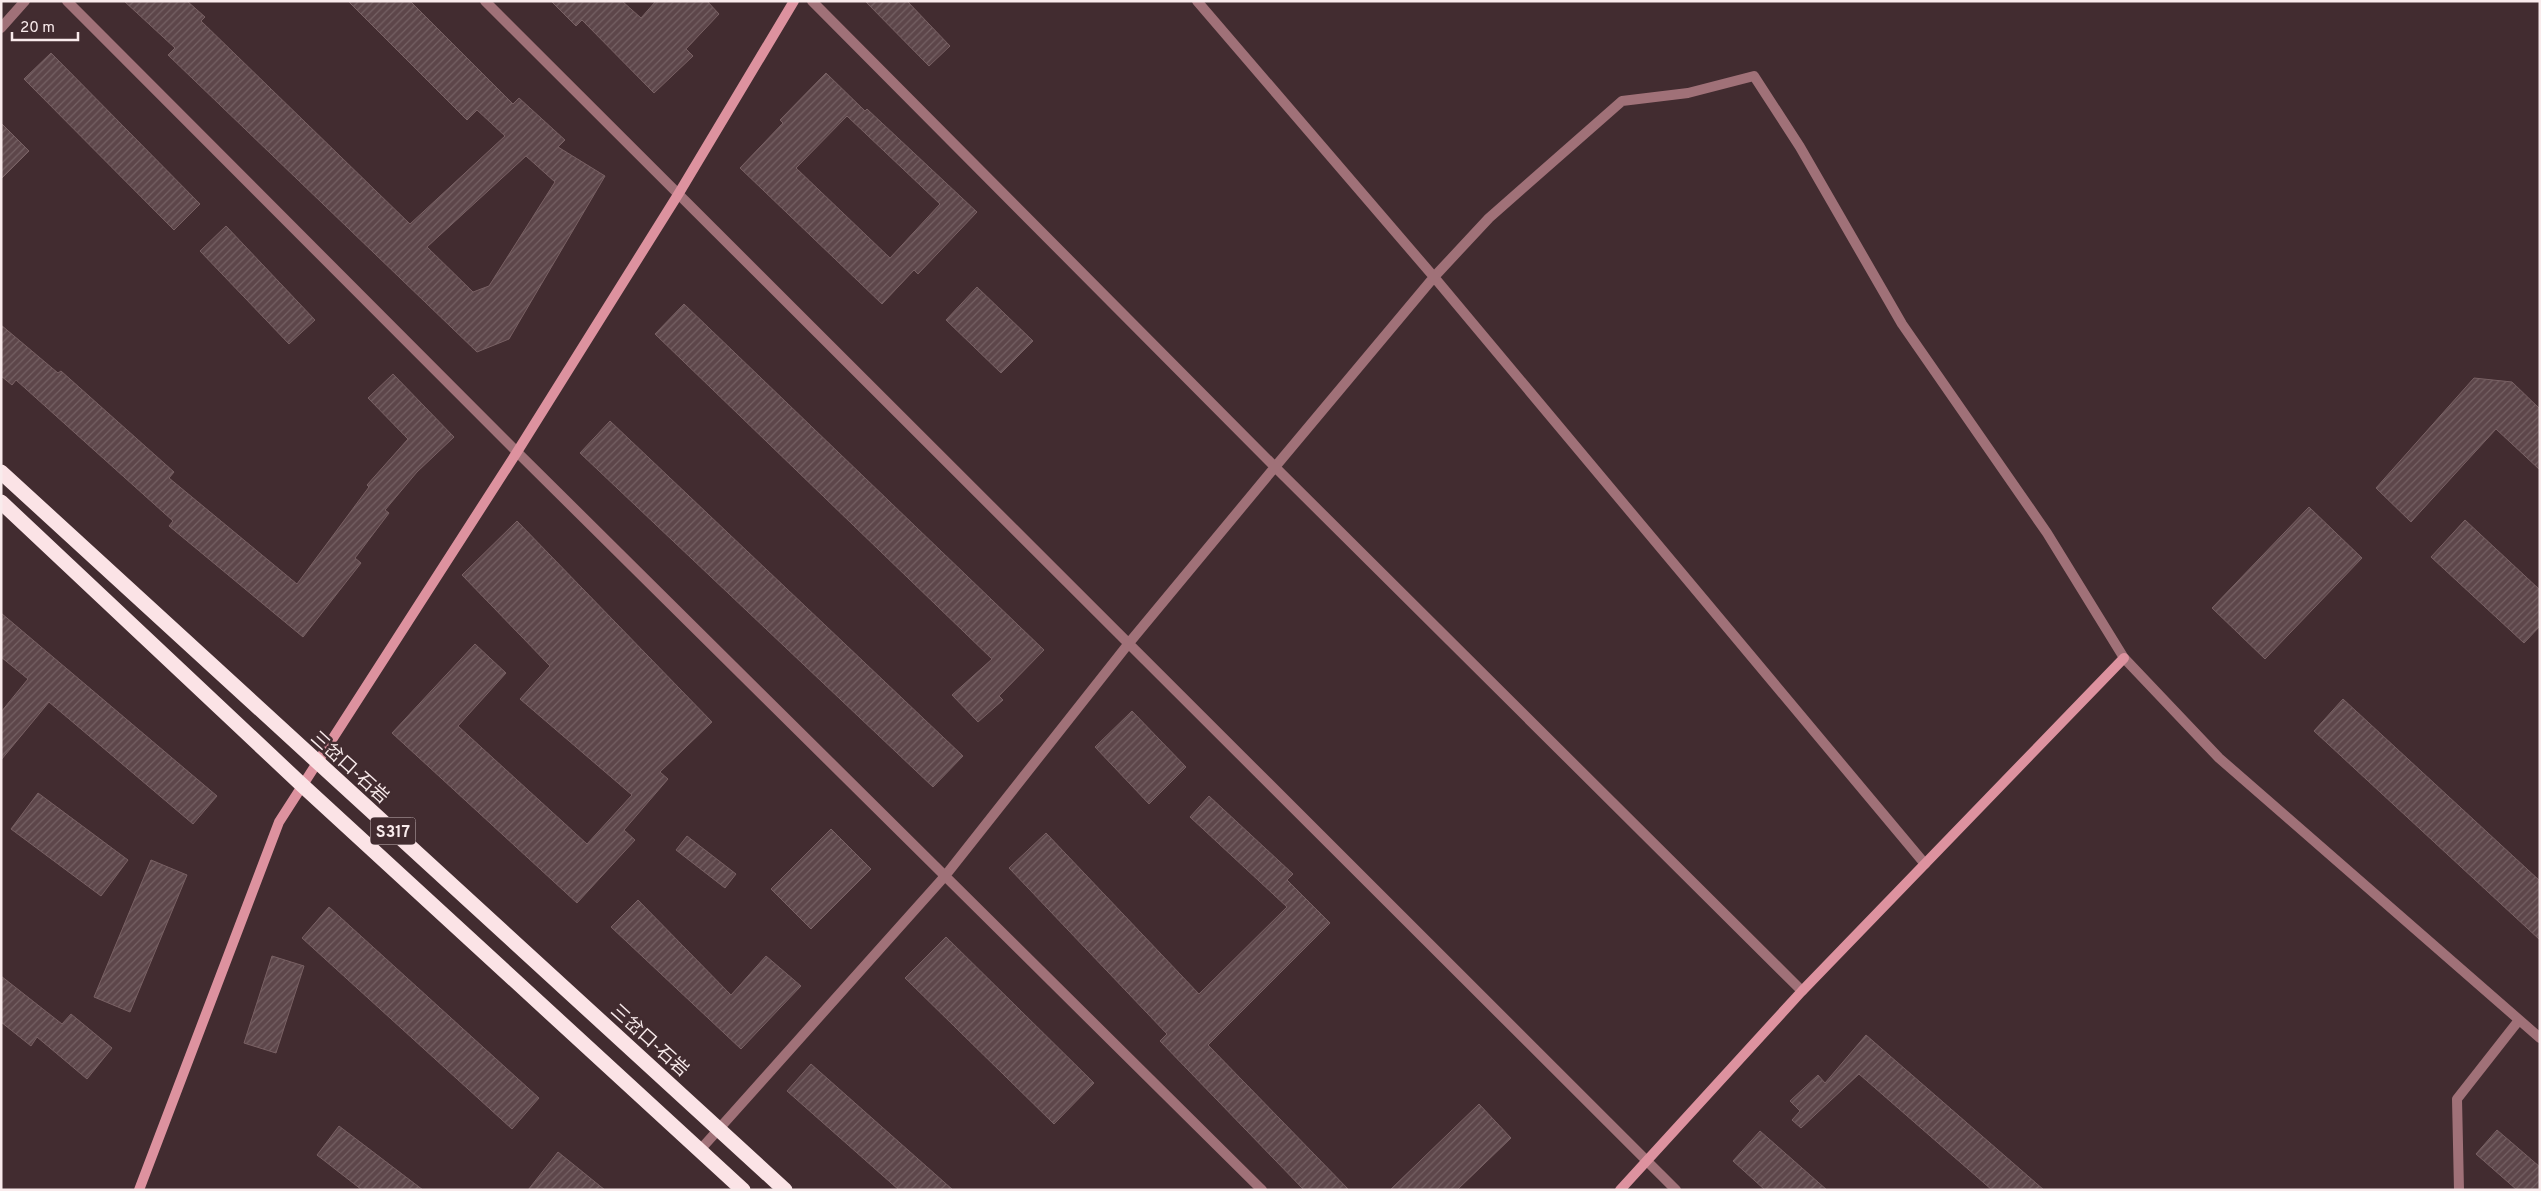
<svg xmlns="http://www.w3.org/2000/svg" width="2541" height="1191" font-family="Overpass,'Noto Sans SC',sans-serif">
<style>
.building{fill:url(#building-hatch);stroke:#796164;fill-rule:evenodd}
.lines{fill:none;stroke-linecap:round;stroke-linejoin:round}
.street{stroke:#a07178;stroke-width:10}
.secondary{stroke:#dd929f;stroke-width:10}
.highway{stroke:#fbe3e6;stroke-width:15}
.labels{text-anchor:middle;stroke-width:5;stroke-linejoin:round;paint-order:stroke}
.shield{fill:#422c30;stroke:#c2b2b4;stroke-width:1}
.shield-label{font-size:16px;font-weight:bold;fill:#f9ebec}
.street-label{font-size:18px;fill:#f9ebec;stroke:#422c30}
</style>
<defs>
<pattern id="building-hatch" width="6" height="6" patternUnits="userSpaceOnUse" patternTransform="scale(1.25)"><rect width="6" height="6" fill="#5d464a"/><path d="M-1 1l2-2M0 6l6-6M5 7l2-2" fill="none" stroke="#756164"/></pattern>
</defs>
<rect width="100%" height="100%" fill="#422c30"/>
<path class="building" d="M124,1h63l18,16 -4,4 209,203 95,-88 -28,-26 -10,10 -119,-119h62l103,103 6,-6 46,42 -7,7 47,29 -96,163 -32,13 -309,-297 7,-7zM526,156l29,26 -66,104 -16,6 -46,-45z
M551,1h71l19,17 15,-17h51l12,13 -33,35 7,7 -39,37 -72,-73 -6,6z
M865,1h42l43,45 -21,20z
M51,53l149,151 -26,26 -150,-151z
M826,73l39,38 2,-2 110,103 -59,62 -4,-4 -32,34 -142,-136 43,-45 -3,-3zM847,116l93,88 -50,54 -94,-90z
M1,123l28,28 -28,28z
M226,226l89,94 -26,24 -89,-93z
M977,287l56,54 -32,32 -55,-53z
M684,304l360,346 -45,46 4,4 -25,22 -26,-27 40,-36 -337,-325z
M1,325l57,48 3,-2 113,101 -5,6 128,106 72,-97 -2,-2 41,-46 -40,-41 25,-24 61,63 -37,35 -32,38 4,3 -34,45 6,5 -58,74 -134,-111 4,-5 -157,-141 -4,5 -11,-9z
M2474,378l38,4 28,27v61l-44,-41 -85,93 -35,-34z
M610,421l353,335 -30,31 -353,-334z
M2309,507l53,51 -97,101 -53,-51z
M2465,520l75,70v36l-16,17 -93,-86z
M517,521l195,201 -52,50 8,7 -44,51 11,10 -58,63 -185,-170 83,-89 31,29 -48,53 129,118 45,-49 -112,-96 30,-33 -88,-91z
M1,613l216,183 -24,28 -144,-122 -48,58v-48l27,-33 -27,-22z
M2343,699l197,182v59l-226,-209z
M1132,711l54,56 -37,37 -54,-57z
M38,793l90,67 -27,36 -90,-67z
M1209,796l84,78 -6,6 43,43 -122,122 141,145h-45l-144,-149 7,-7 -158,-166 37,-35 153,161 88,-87 -97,-90z
M831,829l40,40 -60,60 -40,-40z
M687,836l49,38 -11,14 -49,-38z
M151,860l36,15 -57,137 -36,-15z
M638,900l93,95 35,-39 35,30 -60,63 -130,-122z
M329,907l210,191 -27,31 -210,-191z
M946,937l148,146 -40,41 -149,-146z
M272,956l32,10 -28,87 -32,-10z
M1,976l61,48 9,-10 41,34 -25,31 -50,-42 -6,9 -30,-24z
M1866,1035l178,155h-52l-133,-116 -58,54 -9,-8 8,-9 -10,-10 28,-26 7,8z
M811,1064l142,126h-54l-112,-99z
M1479,1104l32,34 -54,52h-67z
M339,1126l84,64h-61l-45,-35z
M2497,1130l43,37v23h-23l-41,-36z
M1760,1131l67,59h-62l-32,-29z
M558,1152l47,38h-77z"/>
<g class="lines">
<path class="street" d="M67,1l450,451 745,738
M485,1l1191,1189
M812,1l463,466 527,524
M1197,1l237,276 491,587
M1,28l24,-27
M700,1150l245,-274 184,-233 146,-176 159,-190 55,-59 133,-117 66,-8 66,-17 46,71 102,177 145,209 77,125 95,100 321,280
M2459,1190l-2,-91 62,-79"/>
<path class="secondary" d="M139,1190l140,-368 238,-370 162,-259 115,-192
M1620,1190l182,-199 322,-333"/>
<path class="highway" d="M1,472l784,718
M1,502l301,283 441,405"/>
</g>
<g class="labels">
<rect class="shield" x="370.5" y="817.5" width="45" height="27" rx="4"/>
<g class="shield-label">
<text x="393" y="837">S317</text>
</g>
<g class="street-label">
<text transform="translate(350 767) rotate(42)" y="6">三岔口-石岩</text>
<text transform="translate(650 1040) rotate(42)" y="6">三岔口-石岩</text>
</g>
</g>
<rect width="2541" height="1191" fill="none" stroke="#f9ebec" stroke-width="5"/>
<path d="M12 32v8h66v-8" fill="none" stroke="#f9ebec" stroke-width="2.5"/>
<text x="20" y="32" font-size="15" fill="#f9ebec" stroke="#422c30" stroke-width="4" paint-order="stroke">20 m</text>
</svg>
